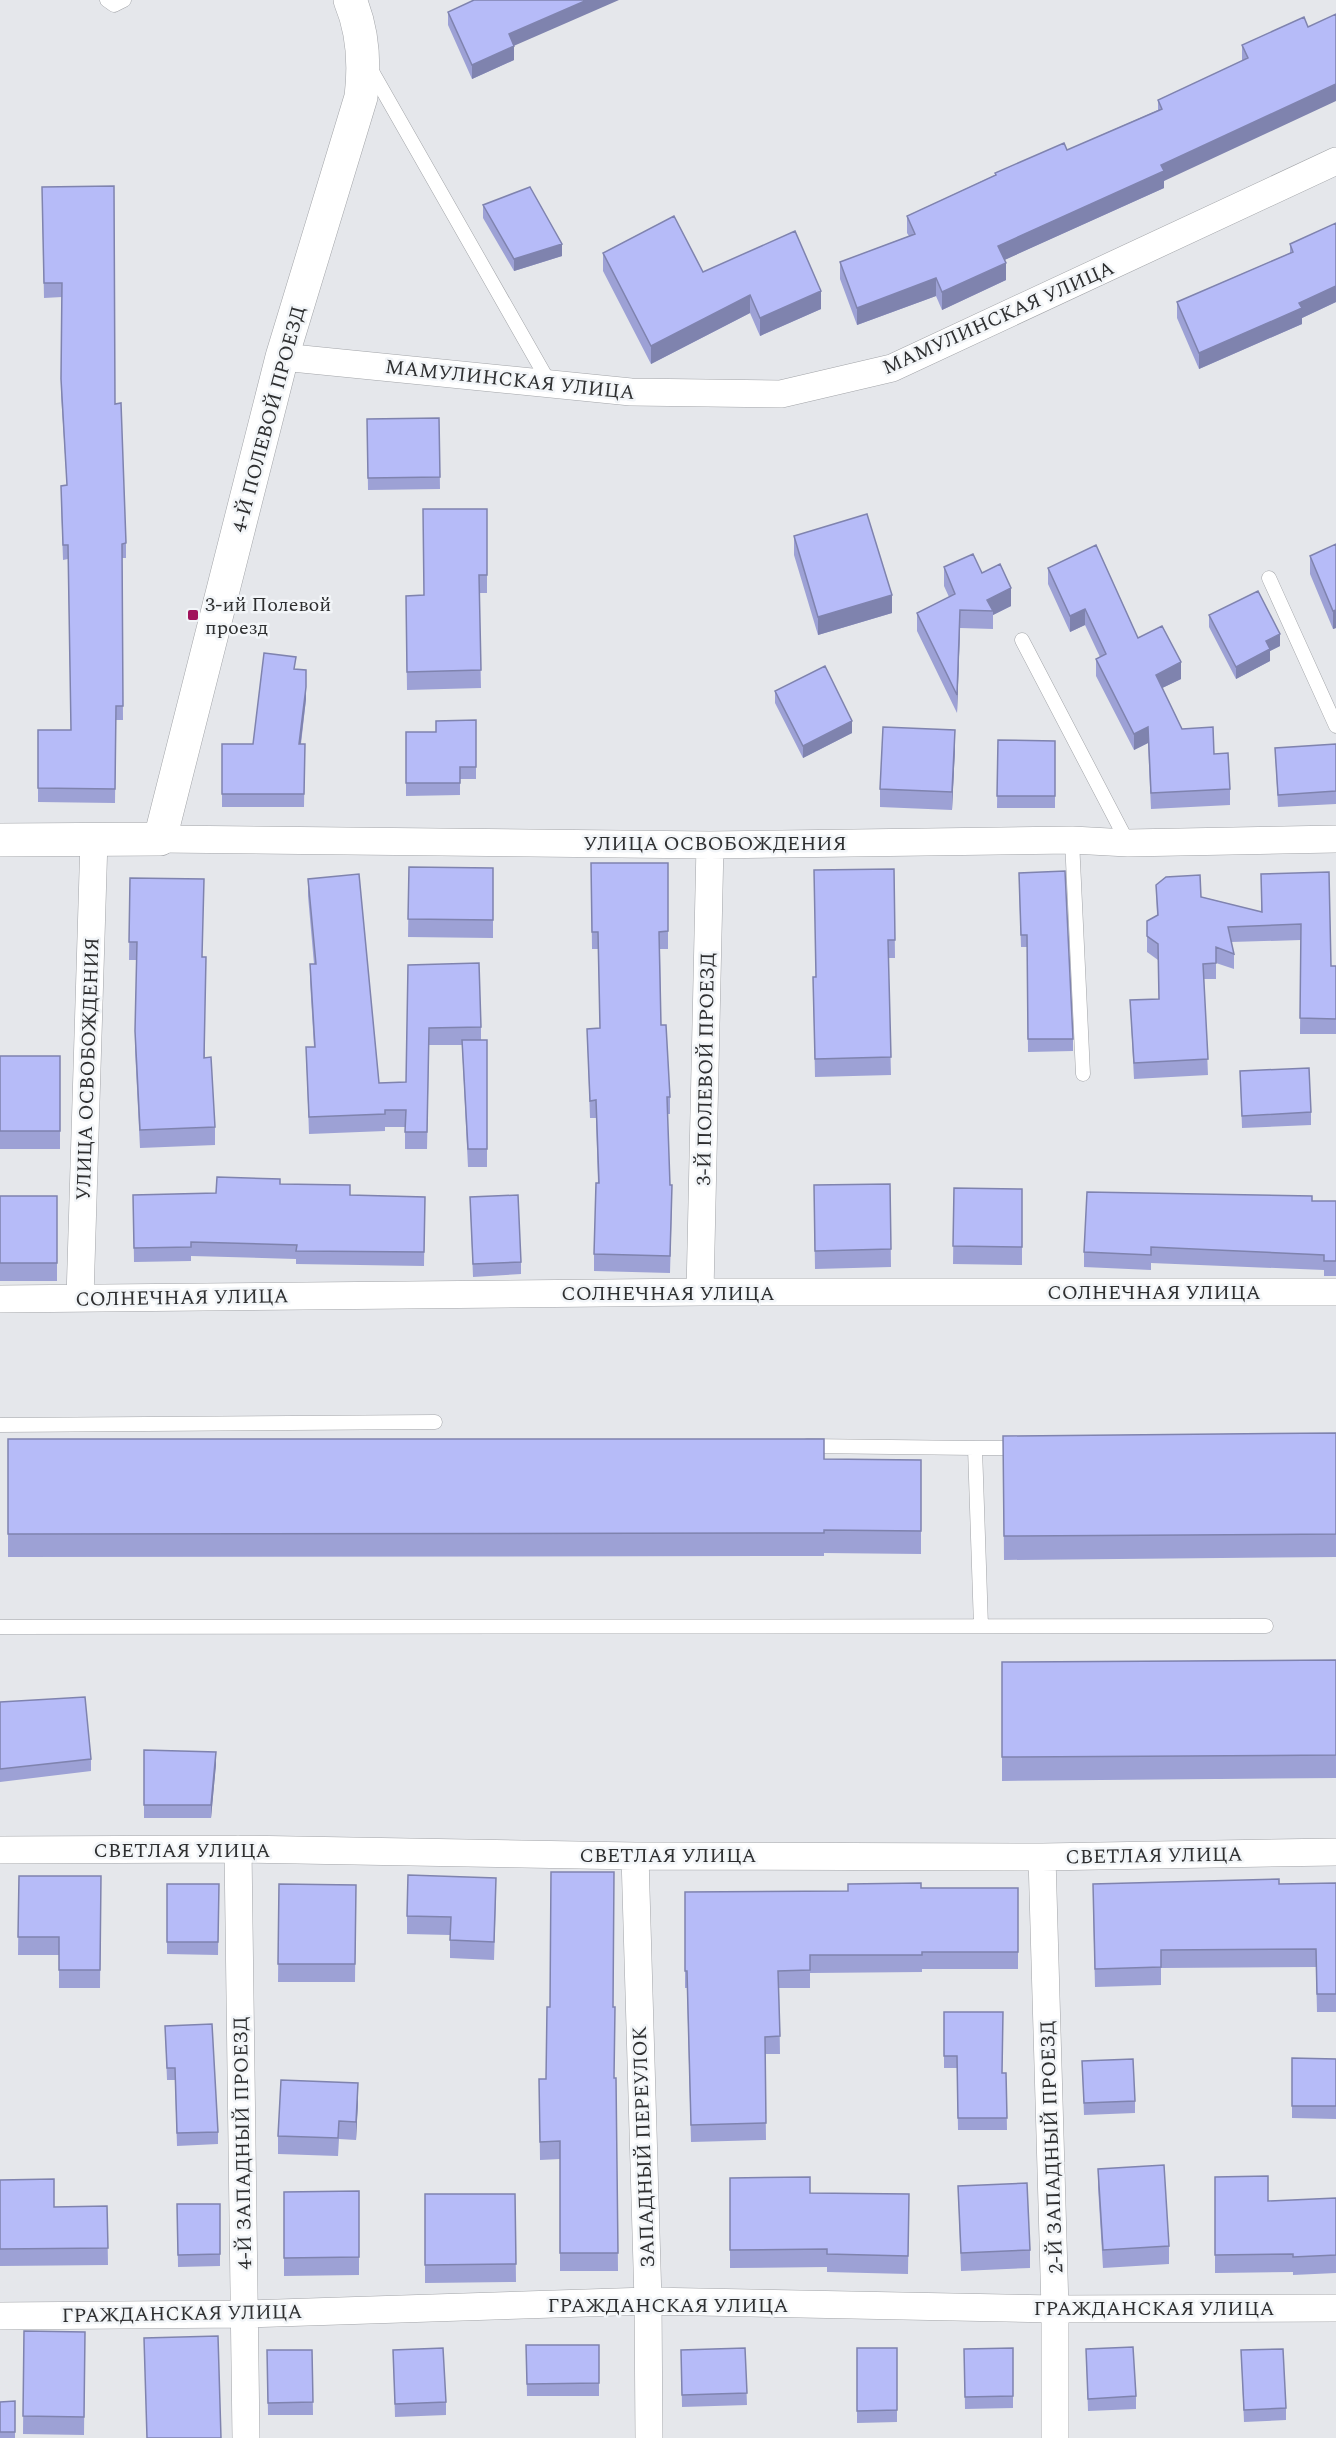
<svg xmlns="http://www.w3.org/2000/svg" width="1336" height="2438" font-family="Spectral,serif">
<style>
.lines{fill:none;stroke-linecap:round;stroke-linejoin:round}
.lane-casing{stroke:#a2a4a8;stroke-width:15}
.street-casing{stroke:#a2a4a8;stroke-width:28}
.secondary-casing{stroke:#a2a4a8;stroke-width:34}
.lane{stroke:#fff;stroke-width:14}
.street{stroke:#fff;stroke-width:27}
.secondary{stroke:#fff;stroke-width:33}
.wall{fill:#9da1d5}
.shaded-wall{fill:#7f83ae}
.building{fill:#b6bbf8;stroke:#7f83ae;stroke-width:1.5}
.poi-dot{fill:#a1125b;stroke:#f2f5f8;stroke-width:2}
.labels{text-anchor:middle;stroke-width:5;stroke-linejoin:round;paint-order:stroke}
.street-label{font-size:20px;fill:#2e2f30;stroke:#f2f5f8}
.poi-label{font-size:20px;fill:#2e2f30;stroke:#f2f5f8;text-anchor:start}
</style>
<rect width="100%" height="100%" fill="#e5e7eb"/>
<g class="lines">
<defs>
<path id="lane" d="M107,0l7,5 10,-5
M370,68l180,316
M1269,578l67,148
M1022,640l106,203
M1072,840l11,234
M0,1425l435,-3
M807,1446l168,2 6,178
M975,1448h46
M0,1627l1266,-1"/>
<path id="street" d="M282,357l349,35 150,2 111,-26 444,-207
M160,839l550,6 362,-5 56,3 208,-4
M700,1292l10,-447
M80,1298l14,-459
M0,1299l700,-7h636
M238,1849l8,589
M0,1850l238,-1 397,7 407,1 294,-5
M635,1856l13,445 1,137
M1042,1857l13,452v129
M0,2316l244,-2 404,-13 407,8 281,-1"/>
<path id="secondary" d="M0,840l160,-1 122,-482 79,-260c4,-33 2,-66 -11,-97"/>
</defs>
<use href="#lane" class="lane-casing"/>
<use href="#street" class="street-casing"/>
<use href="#secondary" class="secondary-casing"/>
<use href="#lane" class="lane"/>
<use href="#street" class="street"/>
<use href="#secondary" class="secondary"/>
</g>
<path class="wall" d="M448,12l66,33v15l-42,19 -24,-54z
M1304,17l-140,164v7l-160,72 2,20 -64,30 -6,-14 -79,29 -17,-46v-17l69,-26 -2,-3v-17l88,-41v-2l72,-23 91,-40v-10l84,-39v-16z
M42,187l73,217 11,139v15h-4l1,162h-7l-1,83 -77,-1v-72h33l-3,-171 -5,1 -2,-60 6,-15 -6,-91 1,-97 -18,1z
M483,205l79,51 -48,15 -31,-53z
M1336,223v79l-34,16v6l-103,45 -22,-51v-16l113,-49v-9z
M603,253l100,19 118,37 -61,27 -10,-23 -99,51 -48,-93z
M439,418l1,71 -72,1 -1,-71z
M487,509v84h-8l2,95 -74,2 -1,-76 17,-19z
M794,536l98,77 -74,22 -24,-80z
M1336,544v84l-3,1 -23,-55v-18z
M944,567l38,6 29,33 -18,9v14l-33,-1 -3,85 -40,-82v-18l32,-16 -5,-11z
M1048,568l90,70 43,41 -19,9 20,41 32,25 16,35v16l-79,4 -3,-66 -14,7 -38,-74v-17l4,-2 -15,-32 -15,7 -22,-48z
M1209,615l71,31 -10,5v10l-34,18 -27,-52z
M296,669l10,30 -5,45h4l-1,63h-82v-63h31z
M775,691l77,42 -49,25 -28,-55z
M476,720v59h-16v16l-54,1v-64h30z
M998,740l57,1v67h-58z
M1336,744v60l-58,3 -3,-59z
M955,748l-3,62 -72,-3v-18z
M591,863h77v86h-8l1,76 9,72v17h-3l3,71 2,17 -2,71 -76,-2v-17l4,-71 -2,-65h-6l-3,-89 13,-1 -2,-79h-6z
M409,867l84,1v70l-85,-1z
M894,869l1,89h-7l3,117 -76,2 -2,-100h2z
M1329,872l2,94h5v68h-36l1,-94 -70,2 3,12v15l-18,-6v16h-12l4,96 -74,4 -4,-79 29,-1 -1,-39 -11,-8v-31l10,-6 -1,-30 105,27v-38z
M130,878l73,79 2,101 10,69v18l-75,3 -5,-99 2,-89h-8z
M308,879l71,204 27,-1 2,-117 73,62v13h6v127h-19l-6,-122h-33l-2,104h-22v-22h-20v4l-76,3 -3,-87h8l-4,-66v-17h4l-6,-68z
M1019,885l54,154v12l-45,1 -1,-105h-6z
M0,1056h60v93h-60z
M1240,1071l71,41v13l-69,3z
M280,1184l70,11 75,2 -1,69 -128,-2v-5l-105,-3v5l-57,1 -1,-67 83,-2z
M890,1184l1,83 -76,2 -1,-66z
M954,1188l68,1v76l-69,-1z
M0,1196h57v85h-57z
M470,1197l51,65v12l-48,3z
M1312,1201h24v75h-12v-6l-173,-7v7l-67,-3v-15z
M1336,1433v124l-332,3 -1,-124z
M8,1439l816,20 97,1v94l-97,-1v3l-816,1z
M1336,1660v118l-334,3v-119z
M0,1702l91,57v12l-91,11z
M144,1750l72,14 -5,54h-67z
M19,1876h82l-1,112h-41v-33h-41z
M1336,1883v129h-19l-1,-45 -155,1v17l-66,2 -2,-85z
M167,1884h52l-1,71 -51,-1z
M279,1884l77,1 -1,97h-77z
M921,1888h97v81h-96v3l-112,1v15h-31l1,66h-15l1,86 -75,2 -4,-154h-2v-96l163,-1z
M496,1896l-2,64 -44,-2v-23l-43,-1v-18z
M613,2007l1,71h2l2,193h-58v-112l-20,1 -1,-81h7z
M944,2012l58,61h4l1,57h-49l-1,-62h-13z
M165,2026l53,106v12l-41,2 -2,-66h-8z
M1292,2058l44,1v60l-44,-1z
M1082,2061l53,40v12l-51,2z
M358,2101l-2,39 -17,-1 -1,17 -60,-2v-18z
M1098,2169l71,77v18l-66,4 -5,-81z
M1215,2177l53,24 68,-3v75l-43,2v-3l-78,1z
M730,2178l80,15 99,1 -1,80 -81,-2v-5l-97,1z
M0,2180l54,27 53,-1 1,59 -108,1z
M958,2186l72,64v18l-69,3z
M359,2191v84l-75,1v-84z
M425,2194h90l1,88 -91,1z
M177,2204h43v62l-42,1z
M24,2331l61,1 -1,103 -61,-1z
M526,2345h73v51h-72z
M745,2348l2,57 -65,2 -1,-57z
M857,2348h40v74l-40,1z
M1013,2348v60l-48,1 -1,-60z
M1086,2349l50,47v13l-48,2z
M267,2350h45l1,65h-45z
M393,2350l53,52v13l-51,2z
M1241,2350l45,58v12l-42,2z
M15,2401v37h-15v-36z"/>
<path class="shaded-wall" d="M587,0h32l-110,48v-14z
M514,46v14l-42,19v-14z
M1336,84v17l-172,80v7l-166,75v-17l163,-81z
M562,244v12l-48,15v-12z
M1006,263v17l-64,30v-18z
M936,278v18l-79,29v-17z
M1336,286v16l-34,16v6l-103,45v-16l100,-50z
M821,291v18l-61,27v-18z
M750,295v18l-99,51v-18z
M1011,588v18l-18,9v-4l-6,-11z
M892,595v18l-74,22v-18z
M1085,609v16l-15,7v-16z
M960,610v18l-3,85v-18z
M1336,610v18l-3,1v-18z
M1280,634v12l-10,5v10l-34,18v-12l30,-26z
M1181,662v17l-25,12v-16z
M306,687v12l-7,58v-13z
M852,721v12l-49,25v-12z
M1148,727v16l-14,7v-16z
M955,730v18l-3,62v-18z
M216,1752v12l-5,54v-13z
M358,2083v18l-2,39v-18z"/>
<path class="building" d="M474,0h113l-78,34 5,12 -42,19 -24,-53z
M1336,14v70l-175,81 3,6 -166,75 8,17 -64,29 -6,-14 -79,30 -17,-46 75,-28 -8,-18 89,-41 -1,-2 69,-30 3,7 95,-41 -4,-9 90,-42 -6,-13 62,-28 4,10z
M114,186l1,218 6,-1 5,140 -4,1 1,162h-7l-1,83 -77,-1v-58h33l-3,-185h-5l-2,-59 6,-1 -6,-106 1,-96h-18l-2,-96z
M530,187l32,57 -48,15 -31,-54z
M674,216l29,56 92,-41 26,60 -61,27 -10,-23 -99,51 -48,-93z
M1336,223v63l-37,17 3,5 -103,45 -22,-51 116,-50 -3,-8z
M439,418l1,59 -72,1 -1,-59z
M423,509h64v66h-8l2,95 -74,2 -1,-76 18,-1z
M867,514l25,81 -74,22 -24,-81z
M1336,544v66l-3,1 -23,-55z
M1096,545l42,93 24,-12 19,36 -25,13 26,54 31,-2 1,27 14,-1 2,36 -79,4 -3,-66 -14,7 -38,-75 10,-5 -21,-45 -15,7 -22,-48z
M973,554l9,19 18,-9 11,24 -24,12 6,11 -33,-1 -3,85 -40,-82 38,-19 -11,-27z
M1258,591l22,43 -14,7 4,8 -34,18 -27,-52z
M264,653l32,4 -2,12 12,1v17l-7,57h6l-1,50h-82v-50h31z
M825,666l27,55 -49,25 -28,-55z
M476,720v47h-16v16h-54v-51h30v-11z
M883,727l72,3 -3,62 -72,-3z
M998,740l57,1v55h-58z
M1336,744v47l-58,4 -3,-47z
M591,863h77v68l-9,1 2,93h5l4,72h-3l3,88h2l-2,71 -76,-2 2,-71h3l-3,-83 -6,1 -3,-72 13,-1 -2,-96h-6z
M409,867l84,1v52l-85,-1z
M894,869l1,71h-7l3,117 -76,2 -2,-82h3l-2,-107z
M1065,871l8,168h-45l-1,-104h-6l-2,-62z
M1329,872l2,94h5v53l-36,-1 1,-94 -73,3 6,27 -18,-7v16l-13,1 5,95 -74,4 -4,-63 29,-1 -1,-55 -11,-8v-15l11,-6 -2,-30 10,-8 34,-2 1,22 61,15 -1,-38z
M359,874l20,209 27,-1 2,-117 71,-2 2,64 -52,1 -2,104h-22l1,-22h-21v4l-76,3 -3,-70h9l-5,-83h6l-8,-85z
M130,878l74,1 -2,78h4l-2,101 7,-1 4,70 -75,3 -5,-99 2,-89h-8z
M462,1040h25v109h-19z
M0,1056h60v75h-60z
M1309,1068l2,44 -69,4 -2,-45z
M217,1177l63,2v5l70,1v10l75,2 -1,55 -128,-1 1,-6 -106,-3v5l-57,1 -1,-53 83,-2z
M890,1184l1,65 -76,2 -1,-66z
M954,1188l68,1v58l-69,-1z
M1087,1192l225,4v5h24v60h-12v-6l-173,-8v8l-67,-3z
M518,1195l3,67 -48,2 -3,-67z
M0,1196h57v67h-57z
M1336,1433v101l-332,2 -1,-100z
M8,1439h816v20l97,1v71l-97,-1v3l-816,1z
M1336,1660v95l-334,2v-95z
M85,1697l6,62 -91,10v-67z
M144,1750l72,2 -5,53h-67z
M551,1872h63l-1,135h2l-1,71h2l2,175h-58v-112l-20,1 -1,-63h7l1,-72h3z
M408,1875l88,3 -2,64 -44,-2 1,-23 -44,-1z
M19,1876h82l-1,94h-41v-33h-41z
M1279,1879v5l57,-1v111h-19l-1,-45 -155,1v17l-66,2 -2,-85z
M921,1883v5h97v64h-96v3h-112v15l-32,1 2,65 -15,1 1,86 -75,2 -4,-154h-2v-79l163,-1v-7z
M167,1884h52l-1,58h-51z
M279,1884l77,1 -1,79h-77z
M944,2012h59l-1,61h4l1,45h-49l-1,-62h-13z
M212,2024l6,108 -41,1 -2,-65h-8l-2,-42z
M1292,2058l44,1v47h-44z
M1133,2059l2,42 -51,2 -2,-42z
M281,2080l77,3 -2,39 -17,-1 -1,17 -60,-2z
M1164,2165l5,81 -66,4 -5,-81z
M1268,2176v25l68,-3v57l-43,2v-3l-78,1v-78z
M810,2177v16l99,1 -1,62 -81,-2v-5l-97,1v-72z
M54,2179v28l53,-1 1,42 -108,1v-69z
M1027,2183l3,67 -69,3 -3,-67z
M359,2191v66l-75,1v-66z
M425,2194h90l1,70 -91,1z
M177,2204h43v50l-42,1z
M24,2331l61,1 -1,85 -61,-1z
M218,2336l3,102h-74l-3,-100z
M526,2345h73v38l-72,1z
M1133,2347l3,49 -48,3 -2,-50z
M443,2348l3,54 -51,2 -2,-54z
M745,2348l2,45 -65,2 -1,-45z
M857,2348h40v62l-40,1z
M1013,2348v48l-48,1 -1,-48z
M1283,2349l3,59 -42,2 -3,-60z
M267,2350h45l1,52 -45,1z
M15,2401v31h-15v-30z"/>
<rect class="poi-dot" x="187" y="609" width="12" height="12" rx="3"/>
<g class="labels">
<g class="street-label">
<text transform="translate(998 317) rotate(-24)" y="7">МАМУЛИНСКАЯ УЛИЦА</text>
<text transform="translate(510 379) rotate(6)" y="7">МАМУЛИНСКАЯ УЛИЦА</text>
<text transform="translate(268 419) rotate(-75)" y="7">4-Й ПОЛЕВОЙ ПРОЕЗД</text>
<text x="715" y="850">УЛИЦА ОСВОБОЖДЕНИЯ</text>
<text transform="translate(87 1069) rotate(-88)" y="7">УЛИЦА ОСВОБОЖДЕНИЯ</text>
<text transform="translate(705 1069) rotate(-89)" y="7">3-Й ПОЛЕВОЙ ПРОЕЗД</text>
<text x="1154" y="1299">СОЛНЕЧНАЯ УЛИЦА</text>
<text x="668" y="1300">СОЛНЕЧНАЯ УЛИЦА</text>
<text transform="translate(182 1297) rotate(-1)" y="7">СОЛНЕЧНАЯ УЛИЦА</text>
<text x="182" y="1857">СВЕТЛАЯ УЛИЦА</text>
<text x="668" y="1862">СВЕТЛАЯ УЛИЦА</text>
<text transform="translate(1154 1855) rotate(-1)" y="7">СВЕТЛАЯ УЛИЦА</text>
<text transform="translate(242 2143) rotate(-91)" y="7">4-Й ЗАПАДНЫЙ ПРОЕЗД</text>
<text transform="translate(643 2147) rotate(-92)" y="7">ЗАПАДНЫЙ ПЕРЕУЛОК</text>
<text transform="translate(1051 2147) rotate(-92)" y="7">2-Й ЗАПАДНЫЙ ПРОЕЗД</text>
<text x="668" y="2312">ГРАЖДАНСКАЯ УЛИЦА</text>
<text x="1154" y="2315">ГРАЖДАНСКАЯ УЛИЦА</text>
<text transform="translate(182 2313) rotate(-1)" y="7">ГРАЖДАНСКАЯ УЛИЦА</text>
</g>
<g class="poi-label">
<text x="205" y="611">3-ий Полевой<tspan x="205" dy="23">проезд</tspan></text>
</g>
</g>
</svg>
